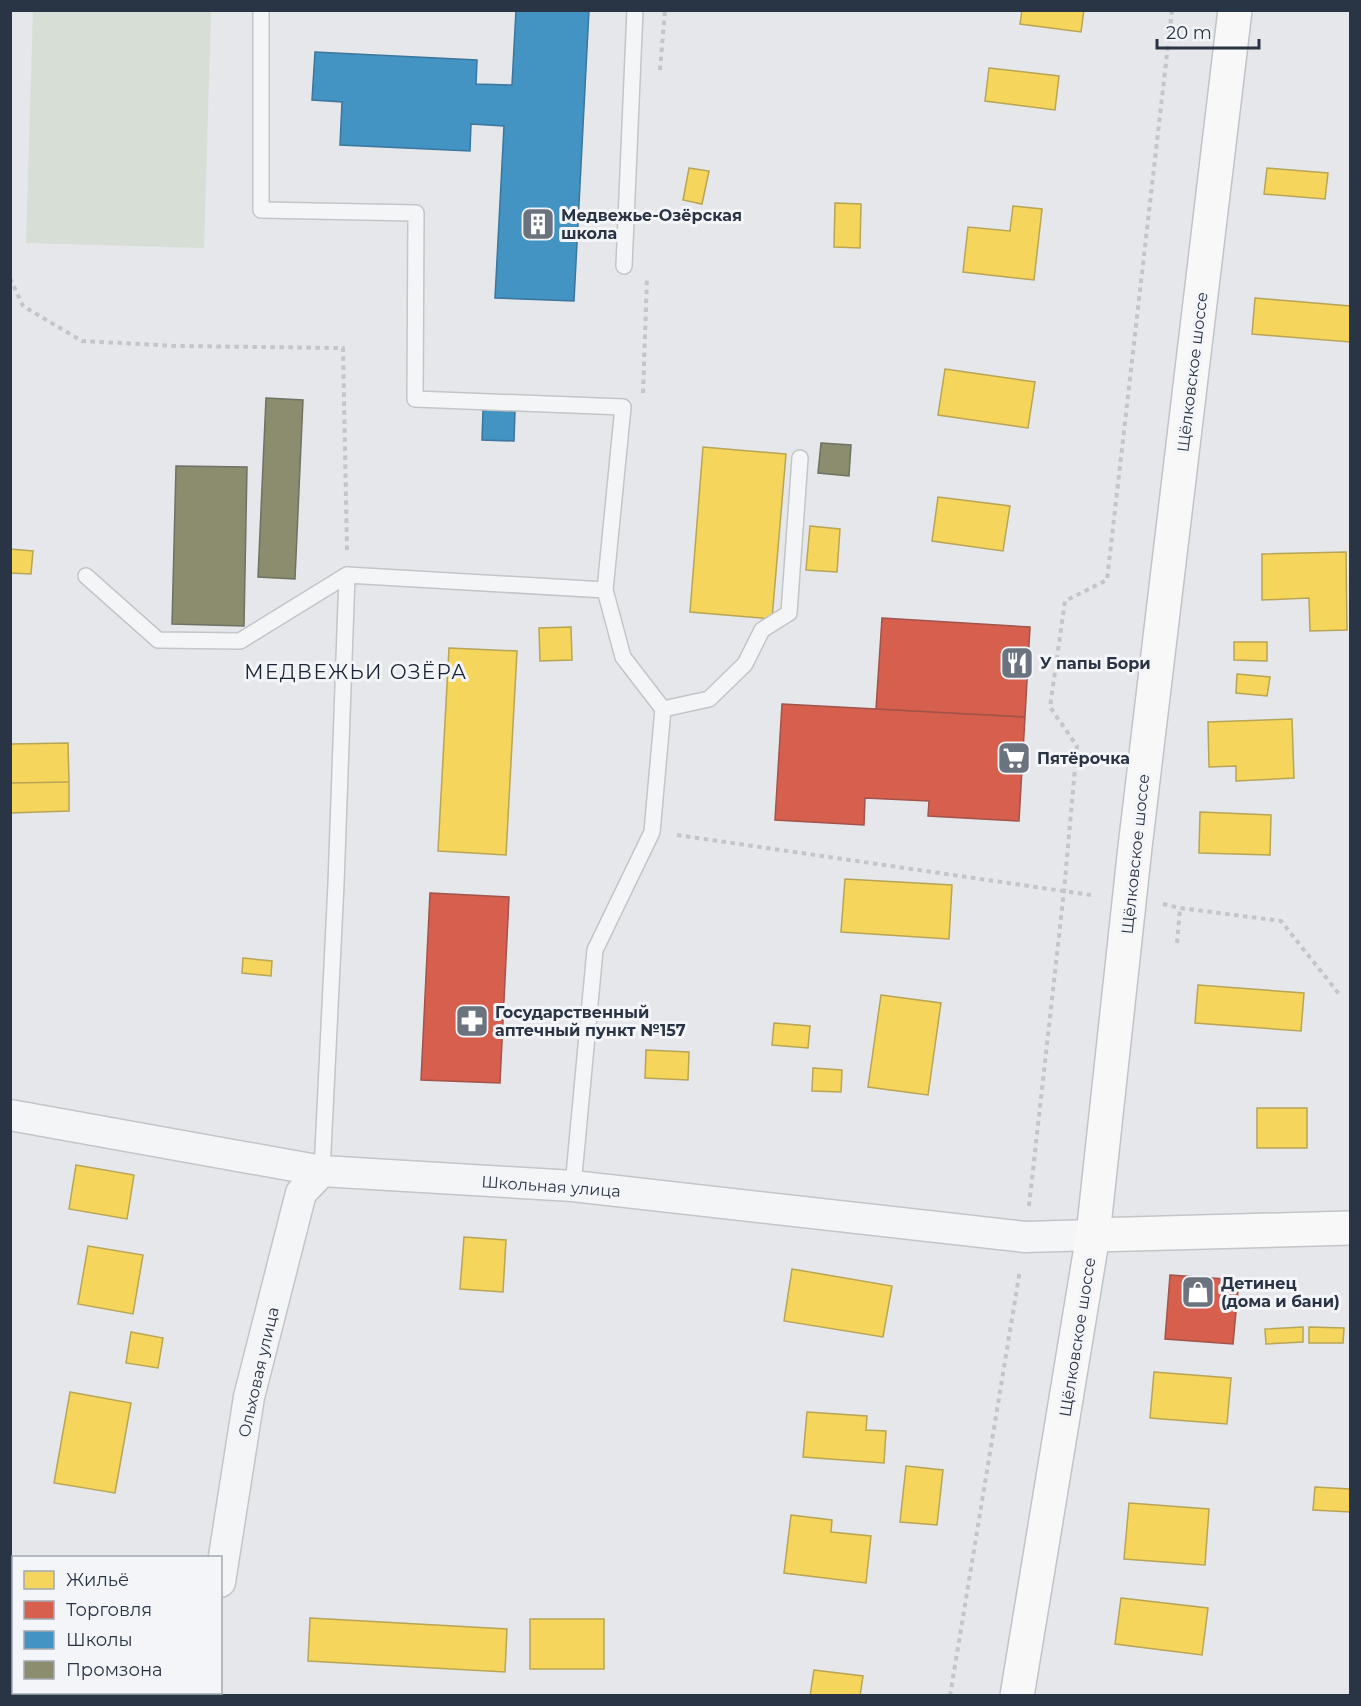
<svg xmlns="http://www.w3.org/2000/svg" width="1361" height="1706" font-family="Montserrat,sans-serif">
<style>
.green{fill:#d6ded5}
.homes{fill:#f6d55c;stroke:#b8a555;stroke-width:1.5}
.shops{fill:#d6604d;stroke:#a2534b;stroke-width:1.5}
.schools{fill:#4393c3;stroke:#3b769d;stroke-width:1.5}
.industry{fill:#8c8c6e;stroke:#6e7262;stroke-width:1.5}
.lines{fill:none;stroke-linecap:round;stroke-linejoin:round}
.service-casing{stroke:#c3c5c8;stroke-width:18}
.minor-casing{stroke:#c3c5c8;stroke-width:33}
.secondary-casing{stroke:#c3c5c8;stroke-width:36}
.primary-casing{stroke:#c0c4c8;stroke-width:36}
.path{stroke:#c3c5ca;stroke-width:4;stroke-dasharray:4.5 4.5;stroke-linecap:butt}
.service{stroke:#f4f5f7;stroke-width:15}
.minor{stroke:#f4f5f7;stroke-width:30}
.secondary{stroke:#f8f8f8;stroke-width:33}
.primary{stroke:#f8f8f8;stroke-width:33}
.labels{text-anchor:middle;stroke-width:6;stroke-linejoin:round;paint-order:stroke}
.poi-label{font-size:16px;font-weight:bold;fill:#293445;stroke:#f3f5f9;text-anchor:start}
.street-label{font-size:16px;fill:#293445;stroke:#f3f5f9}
.quarter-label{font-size:20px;letter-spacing:1.5px;fill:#1b2536;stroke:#f3f5f9}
</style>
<rect width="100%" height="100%" fill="#e5e7ea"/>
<path class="green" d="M33,11h178l-7,237 -178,-5z"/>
<path class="homes" d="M1022,10h62l-3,22 -61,-8z
M989,68l70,8 -4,34 -70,-9z
M689,168l20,3 -7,33 -19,-4z
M1267,168l61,5 -3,26 -61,-5z
M835,203l26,1 -1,44 -26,-1z
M1013,206l29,3 -8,71 -71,-8 5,-45 42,4z
M1255,298l95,8v36l-98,-8z
M945,369l90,13 -7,46 -90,-13z
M703,447l83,7 -14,165 -82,-7z
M938,497l72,9 -7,45 -71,-10z
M810,526l30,3 -3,43 -31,-2z
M10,549l23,2 -2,23 -21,-1z
M1346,552l1,78 -37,1 -1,-33 -47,2v-46z
M571,627l1,33 -32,1 -1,-33z
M1234,642h33v19l-33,-1z
M449,648l68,3 -11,204 -68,-4z
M1237,674l33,3 -3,19 -31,-3z
M1292,719l2,59 -58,3v-15l-27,1 -1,-45z
M68,743l1,39 -58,1 -1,-39z
M69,782v29l-59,2v-30z
M1200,812l71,3 -1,40 -71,-2z
M845,879l107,6 -3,54 -108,-7z
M243,958l29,3 -1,15 -29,-3z
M1198,985l106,8 -3,38 -106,-8z
M881,995l60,8 -13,92 -60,-8z
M774,1023l36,3 -2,22 -36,-3z
M646,1050l43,2 -1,28 -43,-2z
M813,1068l29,2 -1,22 -29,-1z
M1257,1108h50v40h-50z
M76,1165l58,10 -7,44 -58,-10z
M464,1237l42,3 -3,52 -43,-3z
M88,1246l55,9 -10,59 -55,-10z
M792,1269l100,17 -9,51 -99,-16z
M1303,1327v15l-37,2 -1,-15z
M1309,1327l35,1 -1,15h-34z
M131,1332l32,6 -5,30 -32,-5z
M1154,1372l77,6 -4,46 -77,-6z
M70,1392l61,11 -16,90 -61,-10z
M807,1412l60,4 -1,14 20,1 -2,32 -81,-6z
M906,1466l37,4 -6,55 -37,-3z
M1315,1487l35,2v23l-37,-2z
M1129,1503l80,6 -4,56 -81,-6z
M791,1515l41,5 -1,12 40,4 -5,47 -82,-10z
M1121,1598l87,10 -6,47 -87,-11z
M310,1618l197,11 -2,43 -197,-11z
M530,1619h74v50h-74z
M814,1670l49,6 -3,20h-50z"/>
<path class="shops" d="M882,618l148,9 -5,90 -149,-8z
M782,704l243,13 -6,104 -91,-5 1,-15 -64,-3 -1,27 -89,-5z
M430,893l79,4 -9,186 -79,-3z
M1170,1275l69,5 -6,64 -68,-5z"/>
<path class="schools" d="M516,10h73l-15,291 -79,-3 9,-172 -33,-2 -1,27 -130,-6 2,-43 -30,-2 3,-48 162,8 -1,24 36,1z
M483,410l32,1 -1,30 -32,-1z"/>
<path class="industry" d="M266,398l37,2 -8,179 -37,-2z
M821,443l30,2 -2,31 -31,-3z
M176,466l71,1 -3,159 -72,-2z"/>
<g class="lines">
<defs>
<path id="service" d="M261,10v200l155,3 -1,186 208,8 -18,183
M624,266l11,-256
M86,576l72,64 82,1 107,-66
M663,709l46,-10 36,-35 17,-34 27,-17 11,-155
M322,1171l14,-287 11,-309 258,15 18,67 40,52 -11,123 -57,118 -22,236"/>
<path id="minor" d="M10,1115l312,56 251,15 452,51 68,-2
M220,1582l29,-185 52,-204 21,-22
M203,1696l1,-4"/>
<path id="secondary" d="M1093,1235l257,-7"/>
<path id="primary" d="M1017,1696l76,-461 42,-388 100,-837"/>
</defs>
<use href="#service" class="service-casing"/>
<use href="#minor" class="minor-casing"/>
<use href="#secondary" class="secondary-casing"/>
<use href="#primary" class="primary-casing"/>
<path class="path" d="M660,70l5,-60
M10,278l13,28 59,35 95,5 166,2 4,202
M643,393l4,-115
M677,835l414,60
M1163,904l17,4 101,13 58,73
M1177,943l3,-35
M1029,1206l35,-315 13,-145 -27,-39 15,-106 42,-21 65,-570
M950,1696l70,-426"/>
<use href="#service" class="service"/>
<use href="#minor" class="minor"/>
<use href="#secondary" class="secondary"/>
<use href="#primary" class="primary"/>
</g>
<defs>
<symbol id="building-square" viewBox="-11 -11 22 22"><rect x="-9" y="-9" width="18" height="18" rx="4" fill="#6b737f" stroke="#f3f5f9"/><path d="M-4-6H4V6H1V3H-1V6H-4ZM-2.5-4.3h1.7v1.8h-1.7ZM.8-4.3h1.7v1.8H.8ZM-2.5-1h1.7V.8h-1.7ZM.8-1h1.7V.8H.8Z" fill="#fff"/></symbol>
<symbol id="restaurant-square" viewBox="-11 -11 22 22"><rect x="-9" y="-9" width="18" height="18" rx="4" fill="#6b737f" stroke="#f3f5f9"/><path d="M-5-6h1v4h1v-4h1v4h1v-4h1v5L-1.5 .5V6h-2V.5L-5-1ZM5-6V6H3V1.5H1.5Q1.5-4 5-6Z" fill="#fff"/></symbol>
<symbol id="supermarket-square" viewBox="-11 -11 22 22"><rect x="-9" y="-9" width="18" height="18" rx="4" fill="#6b737f" stroke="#f3f5f9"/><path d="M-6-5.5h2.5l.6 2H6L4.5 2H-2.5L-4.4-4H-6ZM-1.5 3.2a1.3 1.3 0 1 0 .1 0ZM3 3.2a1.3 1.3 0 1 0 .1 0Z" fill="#fff"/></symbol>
<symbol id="pharmacy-square" viewBox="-11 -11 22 22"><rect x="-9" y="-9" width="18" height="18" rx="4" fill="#6b737f" stroke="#f3f5f9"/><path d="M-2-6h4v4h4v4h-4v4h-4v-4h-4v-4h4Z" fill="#fff"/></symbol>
<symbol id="shop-square" viewBox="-11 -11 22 22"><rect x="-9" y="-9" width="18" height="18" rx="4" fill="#6b737f" stroke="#f3f5f9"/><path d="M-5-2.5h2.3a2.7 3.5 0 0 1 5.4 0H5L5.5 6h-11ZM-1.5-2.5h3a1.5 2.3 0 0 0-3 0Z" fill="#fff"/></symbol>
</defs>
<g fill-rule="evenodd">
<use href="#building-square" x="519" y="205" width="38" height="38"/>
<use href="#restaurant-square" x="998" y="644" width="38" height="38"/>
<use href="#supermarket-square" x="995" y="739" width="38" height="38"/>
<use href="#pharmacy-square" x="453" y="1002" width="38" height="38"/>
<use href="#shop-square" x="1179" y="1273" width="38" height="38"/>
</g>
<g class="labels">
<g class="poi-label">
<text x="561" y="221">Медвежье-Озёрская<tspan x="561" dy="18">школа</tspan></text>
<text x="1040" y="669">У папы Бори</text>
<text x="1037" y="764">Пятёрочка</text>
<text x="495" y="1018">Государственный<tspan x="495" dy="18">аптечный пункт №157</tspan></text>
<text x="1221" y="1289">Детинец<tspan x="1221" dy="18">(дома и бани)</tspan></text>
</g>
<g class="street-label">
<text transform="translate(1192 372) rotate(-83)" y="6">Щёлковское шоссе</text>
<text transform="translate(1135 854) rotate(-84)" y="6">Щёлковское шоссе</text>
<text transform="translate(551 1186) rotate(4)" y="6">Школьная улица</text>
<text transform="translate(1077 1337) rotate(-81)" y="6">Щёлковское шоссе</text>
<text transform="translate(258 1372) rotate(-77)" y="6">Ольховая улица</text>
</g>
<g class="quarter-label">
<text x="356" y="679">МЕДВЕЖЬИ ОЗЁРА</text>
</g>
</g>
<rect width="1361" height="1706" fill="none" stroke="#293445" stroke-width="24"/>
<rect x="12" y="1556" width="210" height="138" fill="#f3f5f9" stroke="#a2a8b1" stroke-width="1.5"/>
<rect x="24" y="1571" width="30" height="18" fill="#f6d55c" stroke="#a2a8b1" stroke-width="1.5"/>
<text x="66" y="1586" font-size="18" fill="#293445">Жильё</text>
<rect x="24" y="1601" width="30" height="18" fill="#d6604d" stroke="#a2a8b1" stroke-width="1.5"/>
<text x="66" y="1616" font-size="18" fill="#293445">Торговля</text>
<rect x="24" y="1631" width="30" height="18" fill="#4393c3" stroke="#a2a8b1" stroke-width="1.5"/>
<text x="66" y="1646" font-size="18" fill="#293445">Школы</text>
<rect x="24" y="1661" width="30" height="18" fill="#8c8c6e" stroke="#a2a8b1" stroke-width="1.5"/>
<text x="66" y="1676" font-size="18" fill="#293445">Промзона</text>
<path d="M1157 39v9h102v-9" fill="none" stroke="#293445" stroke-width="3"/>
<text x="1166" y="39" font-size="18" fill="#293445" stroke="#f3f5f9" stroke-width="4.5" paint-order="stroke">20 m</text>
</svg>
